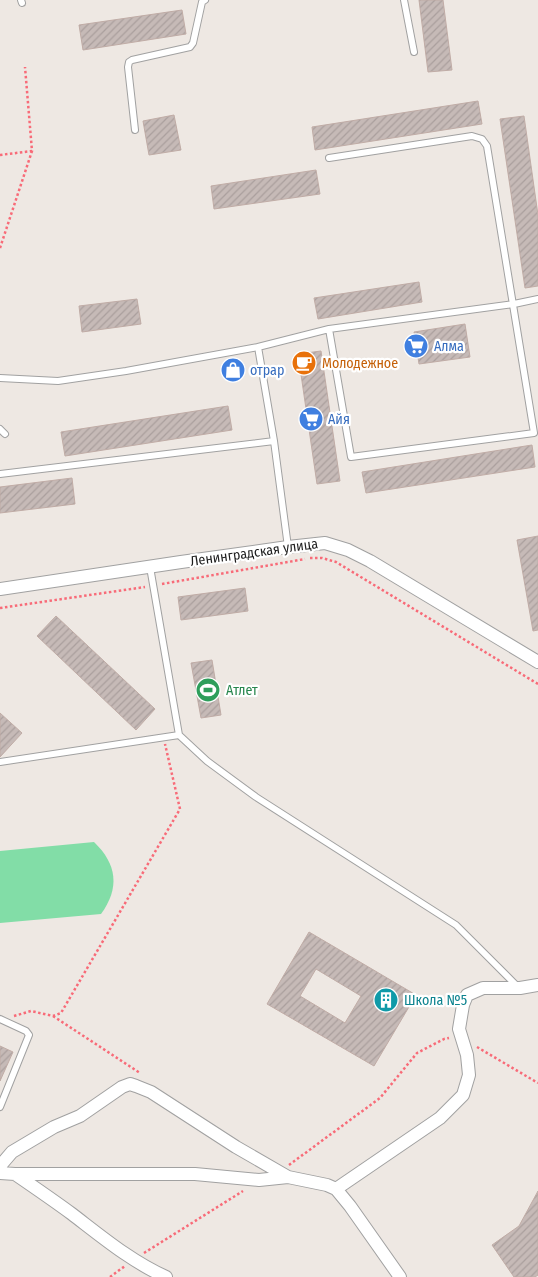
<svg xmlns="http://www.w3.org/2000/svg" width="538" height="1277" font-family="'Fira Sans Condensed',sans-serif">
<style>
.pitch{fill:#82dda7}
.building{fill:url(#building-hatch);stroke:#c0aca6;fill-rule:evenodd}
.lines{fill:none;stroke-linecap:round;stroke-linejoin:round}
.service-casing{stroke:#a1a1a1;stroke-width:8}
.minor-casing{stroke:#a1a1a1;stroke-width:14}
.path{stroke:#f86b78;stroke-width:2.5;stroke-dasharray:2.5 2.5;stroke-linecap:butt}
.service{stroke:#fff;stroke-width:6}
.minor{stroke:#fff;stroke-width:12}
.labels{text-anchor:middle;stroke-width:4.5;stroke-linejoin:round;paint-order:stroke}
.shop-label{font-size:14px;fill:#366cbe;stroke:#fff;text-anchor:start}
.food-label{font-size:14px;fill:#c56008;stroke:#fff;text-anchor:start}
.street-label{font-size:14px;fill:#1d1d1d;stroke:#fff}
.leisure-label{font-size:14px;fill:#27864d;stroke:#fff;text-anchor:start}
.culture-label{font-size:14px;fill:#0d838f;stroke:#fff;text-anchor:start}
</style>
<defs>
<pattern id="building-hatch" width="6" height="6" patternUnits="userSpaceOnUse" patternTransform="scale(1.25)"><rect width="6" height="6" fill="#c6bab7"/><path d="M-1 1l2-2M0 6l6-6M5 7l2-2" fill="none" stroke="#aa9f9d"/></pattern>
</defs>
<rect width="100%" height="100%" fill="#eee8e3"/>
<path class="pitch" d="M94,842c23,22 26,46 7,72l-101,9v-72z"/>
<path class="building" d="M419,0h24l9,70 -24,2z
M182,10l4,24 -103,16 -4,-25z
M478,101l4,23 -167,26 -3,-23z
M174,115l7,35 -32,5 -6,-34z
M524,116l14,99v71l-13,2 -25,-169z
M316,170l4,24 -106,15 -3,-23z
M419,282l3,20 -104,17 -4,-21z
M137,299l4,25 -59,8 -3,-26z
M465,324l5,33 -51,7 -5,-32z
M321,351l19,130 -23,3 -19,-130z
M228,406l4,24 -167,26 -4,-24z
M532,445l3,22 -169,26 -4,-21z
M72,478l3,26 -75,9v-26z
M538,536v94l-5,1 -16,-91z
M245,588l3,23 -67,9 -3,-23z
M56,616l99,93 -19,21 -99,-94z
M212,660l9,55 -20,3 -10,-55z
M0,713l22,20 -22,24z
M309,932l107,63 -42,71 -107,-62zM316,969l45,27 -16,27 -45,-27z
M0,1046l13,6 -13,29z
M538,1191v84l-3,2h-21l-22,-32 27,-19z"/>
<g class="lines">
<defs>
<path id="service" d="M21,0l1,3
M404,0l10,52
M135,130l-7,-63 1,-5 3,-2 58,-13 3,-4 9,-41 3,-2
M329,158l143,-22 10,3 5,7 47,287 -183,24 -22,-128
M258,347l71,-18 185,-25 24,-5
M0,378l58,3 68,-10 132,-24 16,94
M0,429l5,5
M0,474l274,-33 14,106
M150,567l29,168
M0,762l179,-27 28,26 49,36 200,128 63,63
M0,1019l26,12 3,4 -29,72"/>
<path id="minor" d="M0,589l181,-27 107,-15 37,-4 23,7 22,11 168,101
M0,1166l12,-14 42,-25 26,-11 42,-29 8,-3 6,2 15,6 85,55 52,30
M0,1173l15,1h180l64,6 29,-3 39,8 9,4 14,17 50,71
M15,1174c19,13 38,26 57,40 30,23 60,48 94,63
M336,1189l104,-71 23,-23 6,-20 -2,-20 -8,-26 4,-24 4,-10 16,-7h37l18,-3"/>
</defs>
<use href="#service" class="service-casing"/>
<use href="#minor" class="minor-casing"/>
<path class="path" d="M0,155l32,-4
M0,248l32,-97 -7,-84
M310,558h12l14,4 202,122
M162,584l143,-25
M0,608l145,-21
M14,1016l17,-5 22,5 8,-3 119,-204 -15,-65
M53,1016l87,57
M477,1047l61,36
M289,1165l91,-67 37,-45 27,-14 5,-1
M144,1253l99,-62
M110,1277l15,-11"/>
<use href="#service" class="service"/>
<use href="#minor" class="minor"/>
</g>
<defs>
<symbol id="supermarket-disc" viewBox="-11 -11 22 22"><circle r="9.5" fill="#3f7fe0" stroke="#fff"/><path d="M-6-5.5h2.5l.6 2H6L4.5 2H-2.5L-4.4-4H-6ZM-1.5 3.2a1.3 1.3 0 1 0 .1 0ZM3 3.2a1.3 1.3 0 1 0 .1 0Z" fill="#fff"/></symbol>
<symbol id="cafe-disc" viewBox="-11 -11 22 22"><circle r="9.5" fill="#e8710a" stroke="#fff"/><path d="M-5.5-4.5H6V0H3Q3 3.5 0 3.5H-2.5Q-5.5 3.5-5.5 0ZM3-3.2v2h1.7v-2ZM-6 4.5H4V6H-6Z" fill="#fff"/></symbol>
<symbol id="shop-disc" viewBox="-11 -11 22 22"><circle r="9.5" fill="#3f7fe0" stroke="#fff"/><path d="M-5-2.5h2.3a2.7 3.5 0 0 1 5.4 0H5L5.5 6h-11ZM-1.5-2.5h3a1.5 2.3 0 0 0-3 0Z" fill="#fff"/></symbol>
<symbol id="stadium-disc" viewBox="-11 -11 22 22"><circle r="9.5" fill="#2e9e5b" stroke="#fff"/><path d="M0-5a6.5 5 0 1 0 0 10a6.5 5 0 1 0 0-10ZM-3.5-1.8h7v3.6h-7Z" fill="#fff"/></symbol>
<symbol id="building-disc" viewBox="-11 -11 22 22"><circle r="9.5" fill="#0f9aa8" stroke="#fff"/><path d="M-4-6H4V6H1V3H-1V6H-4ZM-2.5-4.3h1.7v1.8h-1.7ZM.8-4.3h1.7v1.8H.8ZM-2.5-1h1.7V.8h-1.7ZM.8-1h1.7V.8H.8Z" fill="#fff"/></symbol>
</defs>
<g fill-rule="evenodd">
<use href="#supermarket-disc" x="402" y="332" width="28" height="28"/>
<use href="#cafe-disc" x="290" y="349" width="28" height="28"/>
<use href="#shop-disc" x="219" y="356" width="28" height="28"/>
<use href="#supermarket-disc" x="297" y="405" width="28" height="28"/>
<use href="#stadium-disc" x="194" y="676" width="28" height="28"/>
<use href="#building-disc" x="372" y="986" width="28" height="28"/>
</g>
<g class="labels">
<g class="shop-label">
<text x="434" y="351">Алма</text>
<text x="250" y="375">отрар</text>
<text x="328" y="424">Айя</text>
</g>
<g class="food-label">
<text x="322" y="368">Молодежное</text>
</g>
<g class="street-label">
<text transform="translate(254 552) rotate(-8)" y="5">Ленинградская улица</text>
</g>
<g class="leisure-label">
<text x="226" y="695">Атлет</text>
</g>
<g class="culture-label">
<text x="404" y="1005">Школа №5</text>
</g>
</g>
</svg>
